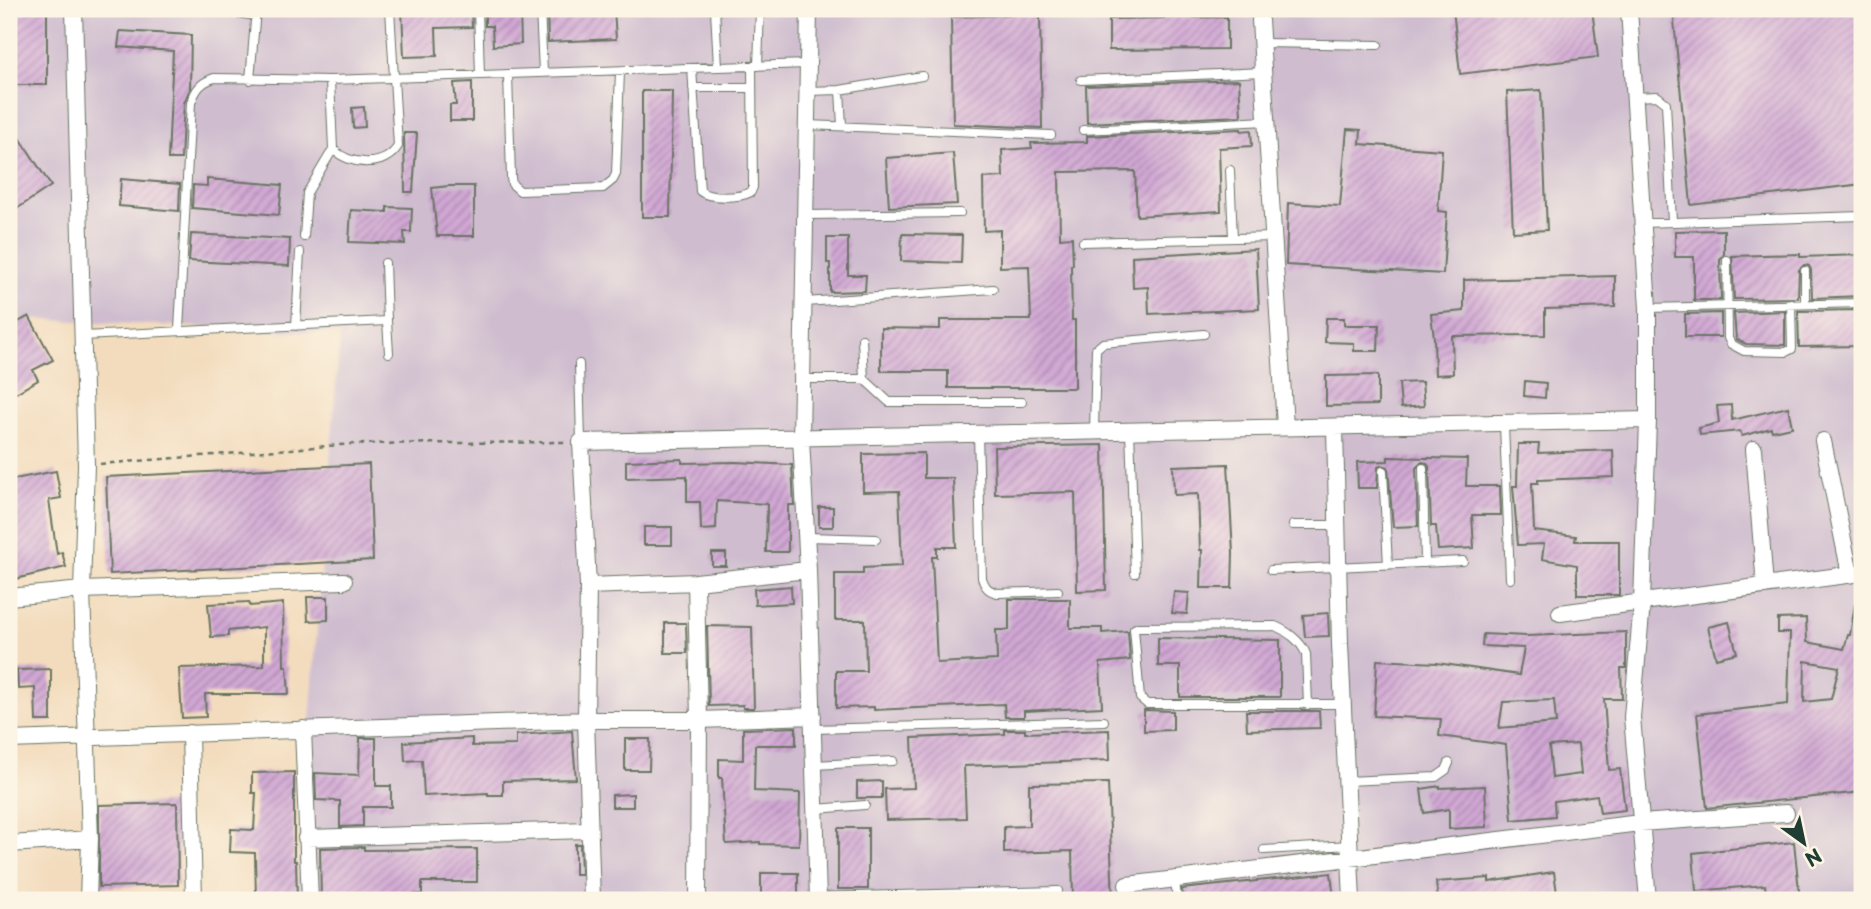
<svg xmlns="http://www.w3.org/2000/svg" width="1871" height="909" font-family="'Playpen Sans',sans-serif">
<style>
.industrial{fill:#cfbdcf}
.building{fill:url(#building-hatch);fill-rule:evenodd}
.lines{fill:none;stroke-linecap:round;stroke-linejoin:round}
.service-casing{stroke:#697564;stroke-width:10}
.minor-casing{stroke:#697564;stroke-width:18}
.path{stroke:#697564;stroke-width:2.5;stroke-dasharray:5 5;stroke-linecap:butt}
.service{stroke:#fff;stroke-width:8}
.minor{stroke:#fff;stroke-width:16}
</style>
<defs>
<pattern id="building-hatch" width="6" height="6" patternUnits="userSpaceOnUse" patternTransform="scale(1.75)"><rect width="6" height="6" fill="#d1a7d4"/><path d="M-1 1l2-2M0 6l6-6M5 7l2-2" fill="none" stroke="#a989ad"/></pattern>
</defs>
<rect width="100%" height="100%" fill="#fcf5e5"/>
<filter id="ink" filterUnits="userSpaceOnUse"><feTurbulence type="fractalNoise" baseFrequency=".0143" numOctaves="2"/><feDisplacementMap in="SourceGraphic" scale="14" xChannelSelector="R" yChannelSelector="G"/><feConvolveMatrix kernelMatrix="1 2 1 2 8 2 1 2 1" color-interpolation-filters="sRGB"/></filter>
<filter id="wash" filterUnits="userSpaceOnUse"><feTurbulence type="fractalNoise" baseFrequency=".00686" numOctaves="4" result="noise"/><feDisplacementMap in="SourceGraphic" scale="28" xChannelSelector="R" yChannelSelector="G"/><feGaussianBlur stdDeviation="1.57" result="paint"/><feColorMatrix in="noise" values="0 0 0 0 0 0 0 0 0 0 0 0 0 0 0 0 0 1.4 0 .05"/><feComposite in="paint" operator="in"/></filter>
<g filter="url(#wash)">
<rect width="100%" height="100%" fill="#f3dcbd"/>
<path class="industrial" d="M9,9h1853v891h-1566l44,-566 -331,-16z"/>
<g id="blocks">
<path class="building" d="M9,9h38v76h-38z
M402,9h69l1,18 -36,1 1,28 -33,1z
M485,9h35l1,35 -28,2 -1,-20h-7z
M547,9h67l2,30 -68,3z
M1453,9h139l6,48 -138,17z
M1673,9h189v175l-171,21z
M1040,14l2,114 -89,-4 -2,-107z
M1227,17v32l-118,1v-31z
M120,31l71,4 -1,54 -6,14 -3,56h-13l5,-108 -55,-4z
M1239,80l2,36 -154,7 -1,-37z
M472,82v39h-22v-16h6l-2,-22z
M1541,90l6,140 -34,2 -6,-140z
M642,91h30l-2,126h-28z
M364,107l1,20 -12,1 -1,-20z
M1241,129v2l10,-1 1,16 -33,2 2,63 -84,5 -2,-45 -76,1 1,66 12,-1 1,28h-2l1,55h3v68h-127v-17h-67v-43l59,1v-9h91l-2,-54 -29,1v-37l-16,1 -1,-53 20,-1 -1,-27 30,-2 -1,-5 56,-1v-6z
M1347,129l14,1 -1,14 82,6 -4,61 9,1 -4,62 -157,-9 2,-62 52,3z
M404,133h13l-4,59h-8z
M20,138l31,48 -42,28v-69z
M953,153l4,51 -68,3 -3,-49z
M121,179l59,5 -1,27 -60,-5z
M207,179l75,6 -3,30 -87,-7 1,-23 14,1z
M449,186h25v50h-37l-5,-48z
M387,207l25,1 -1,24h-7l1,12 -56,-2 2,-32 36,2z
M1724,230v24l-4,6 1,40h-27v-43h-19v-26z
M191,234l99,5 -1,27 -100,-5z
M902,234l60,1 -1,28 -60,-2z
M827,238h21v37h18l-1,16 -35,1v-29h-3z
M1256,249l3,60 -110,5 -1,-27 -15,1 -1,-32z
M1800,254v3l62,-2v41l-50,2 -1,-28 -2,-4 -5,-1 -5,5 -1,28 -64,1 -2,-43z
M1615,276v31l-70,2v26l-93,1 1,38 -18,1 -1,-37 -3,-24 33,-3v-31z
M1862,310v36l-63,1 -1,-36z
M1785,311v34l-39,-1 -10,-5 -2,-26z
M1721,313v24h-36v-23z
M29,316l24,44 -20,10 5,10 -29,17v-70z
M1326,318h18v7h35l-1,26h-24v-8l-29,-1z
M1378,375v30l-52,1v-30z
M1525,381l21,2 -1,15 -21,-2z
M1422,382l2,24 -23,2 -2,-25z
M1731,405l1,15 56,-13 4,20 -20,4 -1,-3 -29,8 -2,-5 -40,4 -1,-7 20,-5 -2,-17z
M1518,444h21l-1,9 75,-3 1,27 -76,3v3h-6l2,48 42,5 -1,5h44v54h-42v-30l-35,-6 2,-15 -26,1 -5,-59h4z
M1103,445l3,145 -29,1 -2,-99 -80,2 -1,-47z
M924,453v25h29l3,69h-19v10h-5l5,106 60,-3 -1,-30h13v-31h61v29h32v5l26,-2 2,29 -30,3 2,44 -78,4v6h-19l-1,-13 -130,6v-3l-38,1v-37h30l-1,-51h-30v-46h28v-6l39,-2 -3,-75 -36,1v-38z
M1388,457l79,2 -1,27h34l1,29h-29l2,33 -36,2 -2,-24h-5l-2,-59 -2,-4 -5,-1 -6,6 2,58 -25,1 -5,-60 -6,-2 -4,2 -1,21h-19l-1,-26 31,-1z
M682,459v4l54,-1 56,3 2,40h-6v47h-22l1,-48 -50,-3 -1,28 -15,1 -1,-28h-13v-26l-61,2v-17z
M369,464l4,96 -263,14 -4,-97z
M1228,464l5,89 -1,35h-31l1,-38h-2l-2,-56 -24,1 -1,-29z
M56,471l5,27 -12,2 8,54 5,-2 4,15 -55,13 -2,-8v-92z
M819,507h14v20h-14z
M644,527h28v18h-28z
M712,553h14v13h-14z
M791,586l1,17 -37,2 -1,-16z
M1174,592l15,1 -2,21 -15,-1z
M307,597h21v23l-20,1z
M249,602l1,4 33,-3 1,63h3l2,28h-84l1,23 -24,1 -3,-50 85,-2v-39l-36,4v5l-17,1 -3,-33z
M1855,604h7v188l-155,16 -10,-94 91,-10 2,-71h-12v-14l28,-1 1,24 37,7 4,-14h2zM1805,661l34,6 -8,32 -27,3z
M1328,613l1,23 -24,1 -2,-22z
M1729,622l8,31 -21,5 -8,-31z
M665,623h21l1,30h-22z
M707,626l45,1 2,81h-11v-3l-34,1z
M1626,632v36h-5l1,31h-18l5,71 11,-1 5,41 -25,3 -3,-18 -43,6 1,15 -43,4 -6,-75 -67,-9 2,-17 -67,-3 3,-56 60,3 82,12 5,-27 -42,-2 1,-12 44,2zM1554,700l2,23 -57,5 4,-26zM1578,744l3,30 -29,4 -3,-32z
M1158,638l122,2v57h-100v-31h-22z
M51,669v52h-15l-1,-33 -17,1 -1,-19z
M1144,710l29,1v19l-29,1z
M1246,711h73l1,17 -73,2z
M796,727v18h-41l-1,46 46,2 -1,52 -39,-1v-2l-34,2 -4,-66h-3v-19l24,1v-31z
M1005,730h20v3l84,-3 1,30 -146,6 2,52 -80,2 -1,-31 29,-1 -2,-50 93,-4z
M572,731l4,48 -73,2v14h-15v-2l-64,3 -2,-36 -17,1 -1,-19 68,-4v8l44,-1v-10z
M360,738h16v48h15v21h-28v19l-23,1v-26l-24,-1 -1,-27 44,2z
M625,739h25l-1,31h-24z
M294,772v89h2l1,39h-41l-1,-47 -25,-1 1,-23 23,1 2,-37h-4v-20z
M882,781v17h-25v-16z
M1108,783l5,117h-40l-1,-49 -68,2v-26l25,-1v-42z
M1440,786v2l45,-2 2,41 -38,2v-20l-25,4 -3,-24z
M633,794v13h-21v-12z
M177,803l1,82 -79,2v-82z
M838,828h30v61h-30z
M1794,842l6,58h-33l-2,-15 -69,6 -3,-38z
M575,844h5l1,30h-6z
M364,847v3l113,-1v33h-55v12l-69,2v4h-32l-1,-52z
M1554,872l4,28h-120l-2,-18 53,-4v4z
M761,873h37v26h-37z
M1331,873l3,27h-151l-1,-11z"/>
</g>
</g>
<g filter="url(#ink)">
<use href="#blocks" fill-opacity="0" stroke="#697564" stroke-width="2"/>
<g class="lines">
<defs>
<path id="service" d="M211,9l45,7
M478,9l2,66
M540,9l3,63
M715,9l3,58
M1263,43l115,2
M758,66l2,-57
M692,68l8,123c9,8 40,7 51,1l2,-5 -1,-121
M508,74l3,104 1,6 8,7 83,-3 10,-8 3,-6 4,-102
M250,80l6,-71
M330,80l3,69c17,17 52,19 65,-3l-8,-137
M1081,80l183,-8
M693,88h59
M840,90l2,36
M808,91l32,-1 82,-14
M1635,97l22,-1 9,7 6,119
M807,125l244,10
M1083,130l184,-9
M1230,170l3,68
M807,215l153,-2
M1643,223l219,-7
M304,237l3,-44 26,-44
M1083,242l191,-5
M1727,260l1,78 3,6 13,7 42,1 6,-3 -1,-45
M805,302l188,-13
M1805,304v-33
M1648,308l214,-5
M387,321l2,32
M296,326l4,-74
M179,330l12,-227c5,-14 9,-20 23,-25l116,2 478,-16
M83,336l304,-15 -2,-58
M862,339l2,40
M579,364l2,78
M803,379h61l25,23h133
M1504,425l6,154
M1130,430l5,143
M1094,431l2,-82 7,-6 101,-9
M978,434l4,144c3,9 6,13 16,15l60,-2
M1423,468l2,95
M1383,471l5,94
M1293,525h44
M807,537l69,2
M1271,570l192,-9
M1308,705l-2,-51c-5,-13 -19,-23 -31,-28l-137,1 -4,2 6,69 7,6h196
M813,729l291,-8
M814,765l79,-4
M1347,781l89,-4 10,-7 3,-7
M816,809l49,-4
M1264,850l86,-5
M1175,880l2,20
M818,897l240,-6"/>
<path id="minor" d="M74,9l12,456 -4,125 8,249 -2,61
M809,9l-8,429 7,132 10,330
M1629,9l19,299v112l-6,183 -10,114 16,183
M1260,20l25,407
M1335,428l5,216 12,256
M1823,441l27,133
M1754,449l11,137
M696,582l3,138 -1,180
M588,586l108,-4 112,-12
M9,597l73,-7 262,-9
M1560,613l302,-40
M303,729l7,171
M190,733l4,167
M9,740l577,-20h113l114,-4
M306,838l283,-8
M9,844l81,-5
M1127,885l513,-62 146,-10
M592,900l-6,-180 2,-134 -7,-144 1067,-22"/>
</defs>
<use href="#service" class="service-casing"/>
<use href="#minor" class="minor-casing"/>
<path class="path" d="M100,464l253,-20 212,-2"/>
<use href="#service" class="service"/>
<use href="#minor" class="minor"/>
</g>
</g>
<rect width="1871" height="909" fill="none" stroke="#fcf5e5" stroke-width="35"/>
<g transform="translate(1804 843) rotate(147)" stroke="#fcf5e5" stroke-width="5" paint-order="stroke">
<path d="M0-5L12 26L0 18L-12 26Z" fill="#1f3d34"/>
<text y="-10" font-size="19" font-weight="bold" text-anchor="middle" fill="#1f3d34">N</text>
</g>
</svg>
